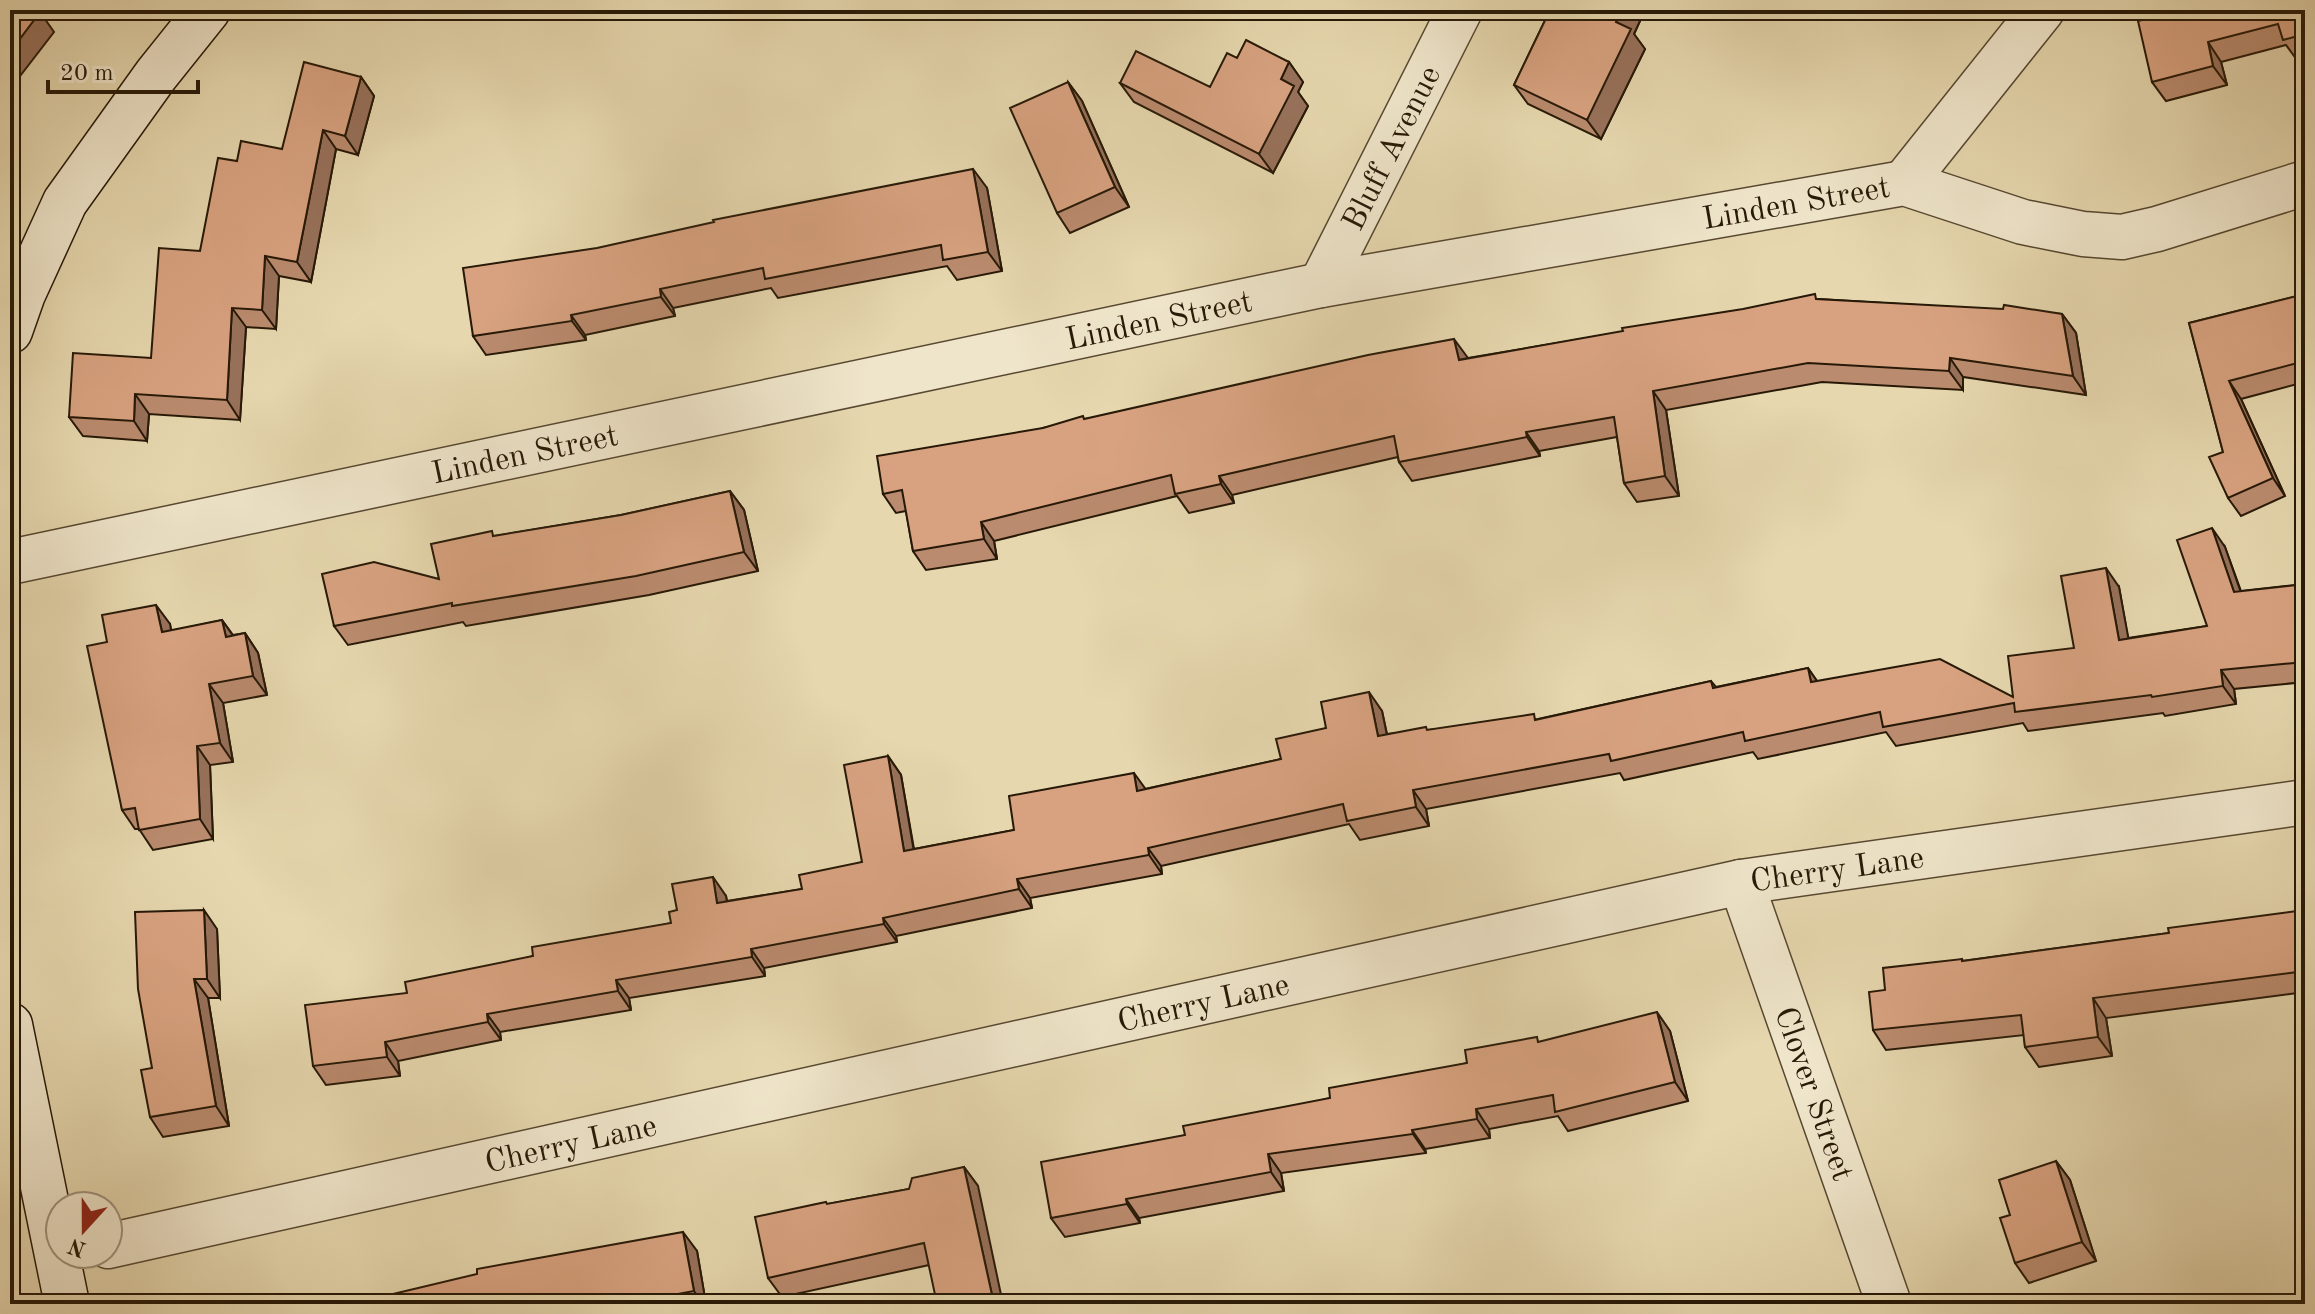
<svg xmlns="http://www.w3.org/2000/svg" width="2315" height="1314" font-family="'Old Standard TT',serif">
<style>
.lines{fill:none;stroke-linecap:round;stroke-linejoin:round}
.street-casing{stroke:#574831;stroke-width:47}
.secondary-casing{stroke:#271907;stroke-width:47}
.street{stroke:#efe5ca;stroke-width:44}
.secondary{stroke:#efe5ca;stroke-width:44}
.wall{fill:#ba8b6e;stroke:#271907;stroke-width:2}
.shaded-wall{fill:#97715a;stroke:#271907;stroke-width:2}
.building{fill:#d8a280;stroke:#271907;stroke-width:2}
.labels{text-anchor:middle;stroke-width:7;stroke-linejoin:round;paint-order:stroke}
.street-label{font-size:32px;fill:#271907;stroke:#efe5ca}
</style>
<rect width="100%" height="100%" fill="#e6d7ae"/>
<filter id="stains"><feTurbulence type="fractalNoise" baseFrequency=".0025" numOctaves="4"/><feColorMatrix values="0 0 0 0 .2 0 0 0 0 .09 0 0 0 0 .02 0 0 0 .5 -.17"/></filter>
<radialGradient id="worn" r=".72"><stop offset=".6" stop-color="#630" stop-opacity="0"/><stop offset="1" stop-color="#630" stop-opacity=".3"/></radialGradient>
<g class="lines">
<defs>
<g id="street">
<path d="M1904,183l138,-173"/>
<path id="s1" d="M1321,285l139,-275"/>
<path id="s2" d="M10,562l1311,-277 583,-102 119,39 60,12 39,3 35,-8 148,-46"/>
<path id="s3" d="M1741,882l148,422"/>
<path id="s4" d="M108,1246l1633,-364 564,-80"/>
</g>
<path id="secondary" d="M10,331l13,-37 42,-92 91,-127 52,-65
M10,1025l57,279"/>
</defs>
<use href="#street" class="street-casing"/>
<use href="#secondary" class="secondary-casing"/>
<use href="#street" class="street"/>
<use href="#secondary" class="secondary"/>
</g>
<path class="wall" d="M1550,10h95l-11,24 11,15 -44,90 -73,-35 -14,-19z
M2181,10h124v47l-8,3 -11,-15 -65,17 6,23 -61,16 -14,-19z
M1237,58l52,4 14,20 -5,10 10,14 -35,67 -139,-71 -14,-19 90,4z
M361,77l13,19 -16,59 -22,-6 -25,133 -32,-6 -3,53 -30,-2 -6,93 -91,-6 -2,27 -64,-5 -14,-19 82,-59 49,-107 37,-90 45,-12z
M1068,82l14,19 47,106 -59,26 -13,-20z
M987,188l15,83 -45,9 -10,-14 -169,32 -7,-10 -98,20 2,8 -90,19 1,5 -100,15 -13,-19z
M2305,294v88l-64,17 44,97 -44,20 -13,-18 -5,-46 -34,-129z
M1819,299l243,15 14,19 10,62 -123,-18v13l-141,-8 -156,28 13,86 -42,6 -13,-19 -7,-46 -78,14 1,5 -128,25 -13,-19 -1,-5 -166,38 2,8 -45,10 -12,-17 -183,45 3,18 -71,11 -13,-19 -7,-40 -10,2 -13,-19 160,-66 42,-9 383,-61z
M730,491l14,19 14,61 -109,24 -183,31 -3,-4 -115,23 -14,-19 105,-47 56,-43 126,-21z
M2225,547l16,44 64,-7v98l-71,7 2,15 -71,12 -2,-3 -135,18 -5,-8 -127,23 -10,-14 -128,27 -5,-7 -129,28 -4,-7 -194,36 3,17 -69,14 -11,-16 -188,42 1,8 -132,24 2,10 -136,28 1,6 -133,26 1,8 -136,22 2,12 -131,22 1,8 -103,21 2,15 -74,9 -13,-19 94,-73 126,-37 138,-33 55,-27 1,5 75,-12 60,-27 26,-106 13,19 13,74 100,-19 131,-41 136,-30 45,-31 56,-17 5,23 151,-15 173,-38 5,6 92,-19 9,13 196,16 61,-49 45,-61 9,51 79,-12z
M222,620l11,15 12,-2 13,20 9,42 -44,8 10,59 -23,3 3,74 -60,11 -14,-21h-4l-13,-19 -15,-168 63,-18 1,7z
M2305,910v82l-199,26 6,38 -73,11 -14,-20 -1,-12 -138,15 -13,-20 12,-40 77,-31 1,2 206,-28z
M217,929l3,69h-12l21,128 -66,11 -13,-20 2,-49z
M1670,1031l18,70 -120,30 -10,-15 -69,13 1,9 -65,11 1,4 -145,20 3,18 -145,27 1,5 -75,14 -14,-19 134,-83 282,-72 73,-21z
M2056,1161l14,19 26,81 -67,22 -14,-20 -5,-48z
M964,1167l14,19 -49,79 -147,32 -14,-19 60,-74 81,-15z
M697,1251l9,53h-355z"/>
<path class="shaded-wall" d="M1622,10h23l-11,24 11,15 -44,90 -14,-19 29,-98z
M40,12l14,20 -44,57v-37z
M2208,42l13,20 6,23 -14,-19z
M1289,62l14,20 -5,10 10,14 -35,67 -14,-19 22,-75z
M361,77l13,19 -16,59 -13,-19z
M1068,82l14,19 47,106 -14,-20z
M323,130l13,19 -25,133 -14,-20z
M973,169l14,19 15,83 -14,-19z
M265,256l14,20 -3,53 -14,-19z
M660,289l13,19 2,8 -14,-19z
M232,308l14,19 -6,93 -13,-20z
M2062,314l14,19 10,62 -13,-19z
M571,315l14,20 1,5 -14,-19z
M1454,339l14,19 -9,2z
M1950,358l13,19v13l-14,-19z
M2229,381l12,18 44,97 -12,-18z
M1653,391l13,19 13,86 -14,-20z
M135,394l14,20 -2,27 -13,-20z
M1526,432l13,19 1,5 -13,-19z
M1219,476l13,19 2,8 -13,-19z
M730,491l14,19 14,61 -14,-19z
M981,522l13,19 3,18 -13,-20z
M2212,528l13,19 22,63 -13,-18z
M2106,568l13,19 13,71 -13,-18z
M156,605l14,19 5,28 -13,-20z
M222,620l14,20 -10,-3z
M245,633l13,20 9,42 -14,-19z
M1808,668l13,19 -10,-5z
M2221,670l13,19 2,15 -13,-18z
M209,684l14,19 10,59 -13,-19z
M1369,692l13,19 9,44 -13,-19z
M197,746l13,19 3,74 -13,-20z
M888,756l13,19 16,95 -13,-19z
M1134,773l13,18h-10z
M1413,790l13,19 3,17 -13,-19z
M1148,848l13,18 1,8 -13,-19z
M713,877l13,19 4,26 -13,-19z
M1017,879l13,19 2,10 -13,-19z
M204,910l13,19 3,69 -13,-19z
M883,918l13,18 1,6 -13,-18z
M751,949l13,19 1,8 -13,-19z
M194,979l14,19 21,128 -13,-20z
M616,980l13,18 2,12 -13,-19z
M2093,998l13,20 6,38 -14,-19z
M1657,1012l13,19 18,70 -13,-19z
M487,1014l13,18 1,8 -13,-18z
M385,1042l13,19 2,15 -13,-19z
M1476,1109l13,20 1,9 -13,-19z
M1412,1130l13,19 1,4 -13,-19z
M1268,1154l13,19 3,18 -13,-19z
M2056,1161l14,19 26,81 -14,-19z
M964,1167l14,19 25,118h-9z
M1126,1199l13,19 1,5 -13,-19z
M683,1232l14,19 9,53h-3l-9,-13z"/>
<path class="building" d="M10,10h28l2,2 -30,40z
M1550,10h72l-6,12 15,7 -44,91 -73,-35z
M2181,10h124v24l-22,6 -5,-16 -70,18 5,24 -61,16 -14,-61z
M1246,40l43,22 -8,17 13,7 -35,68 -139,-71 16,-32 74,36 17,-34 10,5z
M304,62l57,15 -16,59 -22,-6 -26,132 -32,-6 -3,54 -30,-2 -5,92 -92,-6 -1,27 -65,-4 4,-64 78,5 8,-110 41,3 18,-93 19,3 4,-20 41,8z
M1068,82l47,105 -58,26 -47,-105z
M973,169l15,83 -45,8 -2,-15 -176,34 -2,-11 -103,21 1,8 -90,18 1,6 -99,15 -10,-68 134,-20 117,-26 -1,-2z
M1815,294l1,5 187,10 1,-4 58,9 11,62 -123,-18 -1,13 -141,-8 -155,28 12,85 -41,7 -10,-66 -88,15 1,5 -128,25 -5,-26 -175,40 2,8 -46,10 -4,-19 -190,47 3,17 -71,12 -11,-61 -19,4 -6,-38 166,-28 40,-12 1,3 284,-64 86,-16 5,21 164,-29 -1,-3 121,-19z
M2305,294v67l-76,20 44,97 -45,20 -19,-41 14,-5 -34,-129z
M730,491l14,61 -108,24 -184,30v-3l-118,23 -12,-52 52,-12 65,17 -8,-35 61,-13 1,5 128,-21z
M2212,528l22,64 71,-8v78l-84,8 2,16 -71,11 -1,-2 -136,17 -1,-9 -131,24 -3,-15 -135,29 -2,-9 -132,29 -2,-7 -196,36 3,17 -69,14 -4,-17 -195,44 1,7 -132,24 2,10 -136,29 1,6 -133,25 1,8 -136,23 2,11 -131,23 1,8 -103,20 2,15 -74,9 -8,-61 102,-12 -2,-11 128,-26 -1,-9 139,-24 -2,-11 8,-2 -5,-26 41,-7 4,26 85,-14 -3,-14 63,-13 -18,-97 44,-9 16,95 110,-21 -5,-34 125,-23 3,18 144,-32 -5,-20 50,-11 -5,-26 48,-10 9,44 48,-9 1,3 107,-16 1,6 176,-39 2,7 95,-20 3,14 129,-23 73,38 -5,-41 66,-8 -13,-72 45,-8 13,72 88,-14 -30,-86z
M156,605l6,27 60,-12 4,17 19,-4 8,43 -44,8 11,59 -23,3 3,73 -61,11 -4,-22 -13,2 -35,-164 20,-4 -5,-27z
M204,910l3,69h-13l22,127 -66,11 -9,-47 11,-2 -14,-79 -3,-77z
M2305,910v61l-212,27 5,39 -73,10 -4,-32 -148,15 -4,-38 16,-2 -2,-22 79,-9v2l207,-28 -1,-5z
M1657,1012l18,70 -120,30 -2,-17 -77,14 1,10 -65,11 1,4 -145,20 3,18 -145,27 1,5 -76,14 -10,-56 144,-27 -2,-9 147,-28 -1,-10 138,-25 -2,-13 72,-13 1,5z
M2056,1161l26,81 -67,21 -15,-45 10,-3 -11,-35z
M964,1167l30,137h-57l-13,-61 -156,35 -13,-61 71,-15 1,2 82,-15 3,-11z
M683,1232l11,59 -69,13h-4v-3l-20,3h-250l126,-30v-5z"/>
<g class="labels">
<g class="street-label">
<text dy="11" stroke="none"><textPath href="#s1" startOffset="154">Bluff Avenue</textPath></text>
<text dy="11" stroke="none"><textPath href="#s2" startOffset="1822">Linden Street</textPath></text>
<text dy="11" stroke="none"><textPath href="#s2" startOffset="1174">Linden Street</textPath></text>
<text dy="11" stroke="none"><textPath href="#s2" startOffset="526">Linden Street</textPath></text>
<text dy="11" stroke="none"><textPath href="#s4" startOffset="1770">Cherry Lane</textPath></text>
<text dy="11" stroke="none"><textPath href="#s4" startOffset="1122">Cherry Lane</textPath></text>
<text dy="11" stroke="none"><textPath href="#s3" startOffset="224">Clover Street</textPath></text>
<text dy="11" stroke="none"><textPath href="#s4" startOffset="474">Cherry Lane</textPath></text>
</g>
</g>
<rect width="2315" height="1314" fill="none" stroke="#e6d7ae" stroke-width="40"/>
<rect x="12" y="12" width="2291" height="1290" fill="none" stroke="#271907" stroke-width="4"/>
<rect x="20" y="20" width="2275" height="1274" fill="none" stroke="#271907" stroke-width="2"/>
<g transform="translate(84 1230) rotate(201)"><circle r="38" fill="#efe5ca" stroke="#9f937c" stroke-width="2"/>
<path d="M0-6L14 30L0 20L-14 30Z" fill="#8f2418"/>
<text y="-12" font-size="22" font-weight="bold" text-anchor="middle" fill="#271907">N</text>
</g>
<path d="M48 80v12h150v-12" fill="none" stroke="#271907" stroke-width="4"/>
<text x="60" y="80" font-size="24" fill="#271907" stroke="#efe5ca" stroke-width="6" paint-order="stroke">20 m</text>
<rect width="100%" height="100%" filter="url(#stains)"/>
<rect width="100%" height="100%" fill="url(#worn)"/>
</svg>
